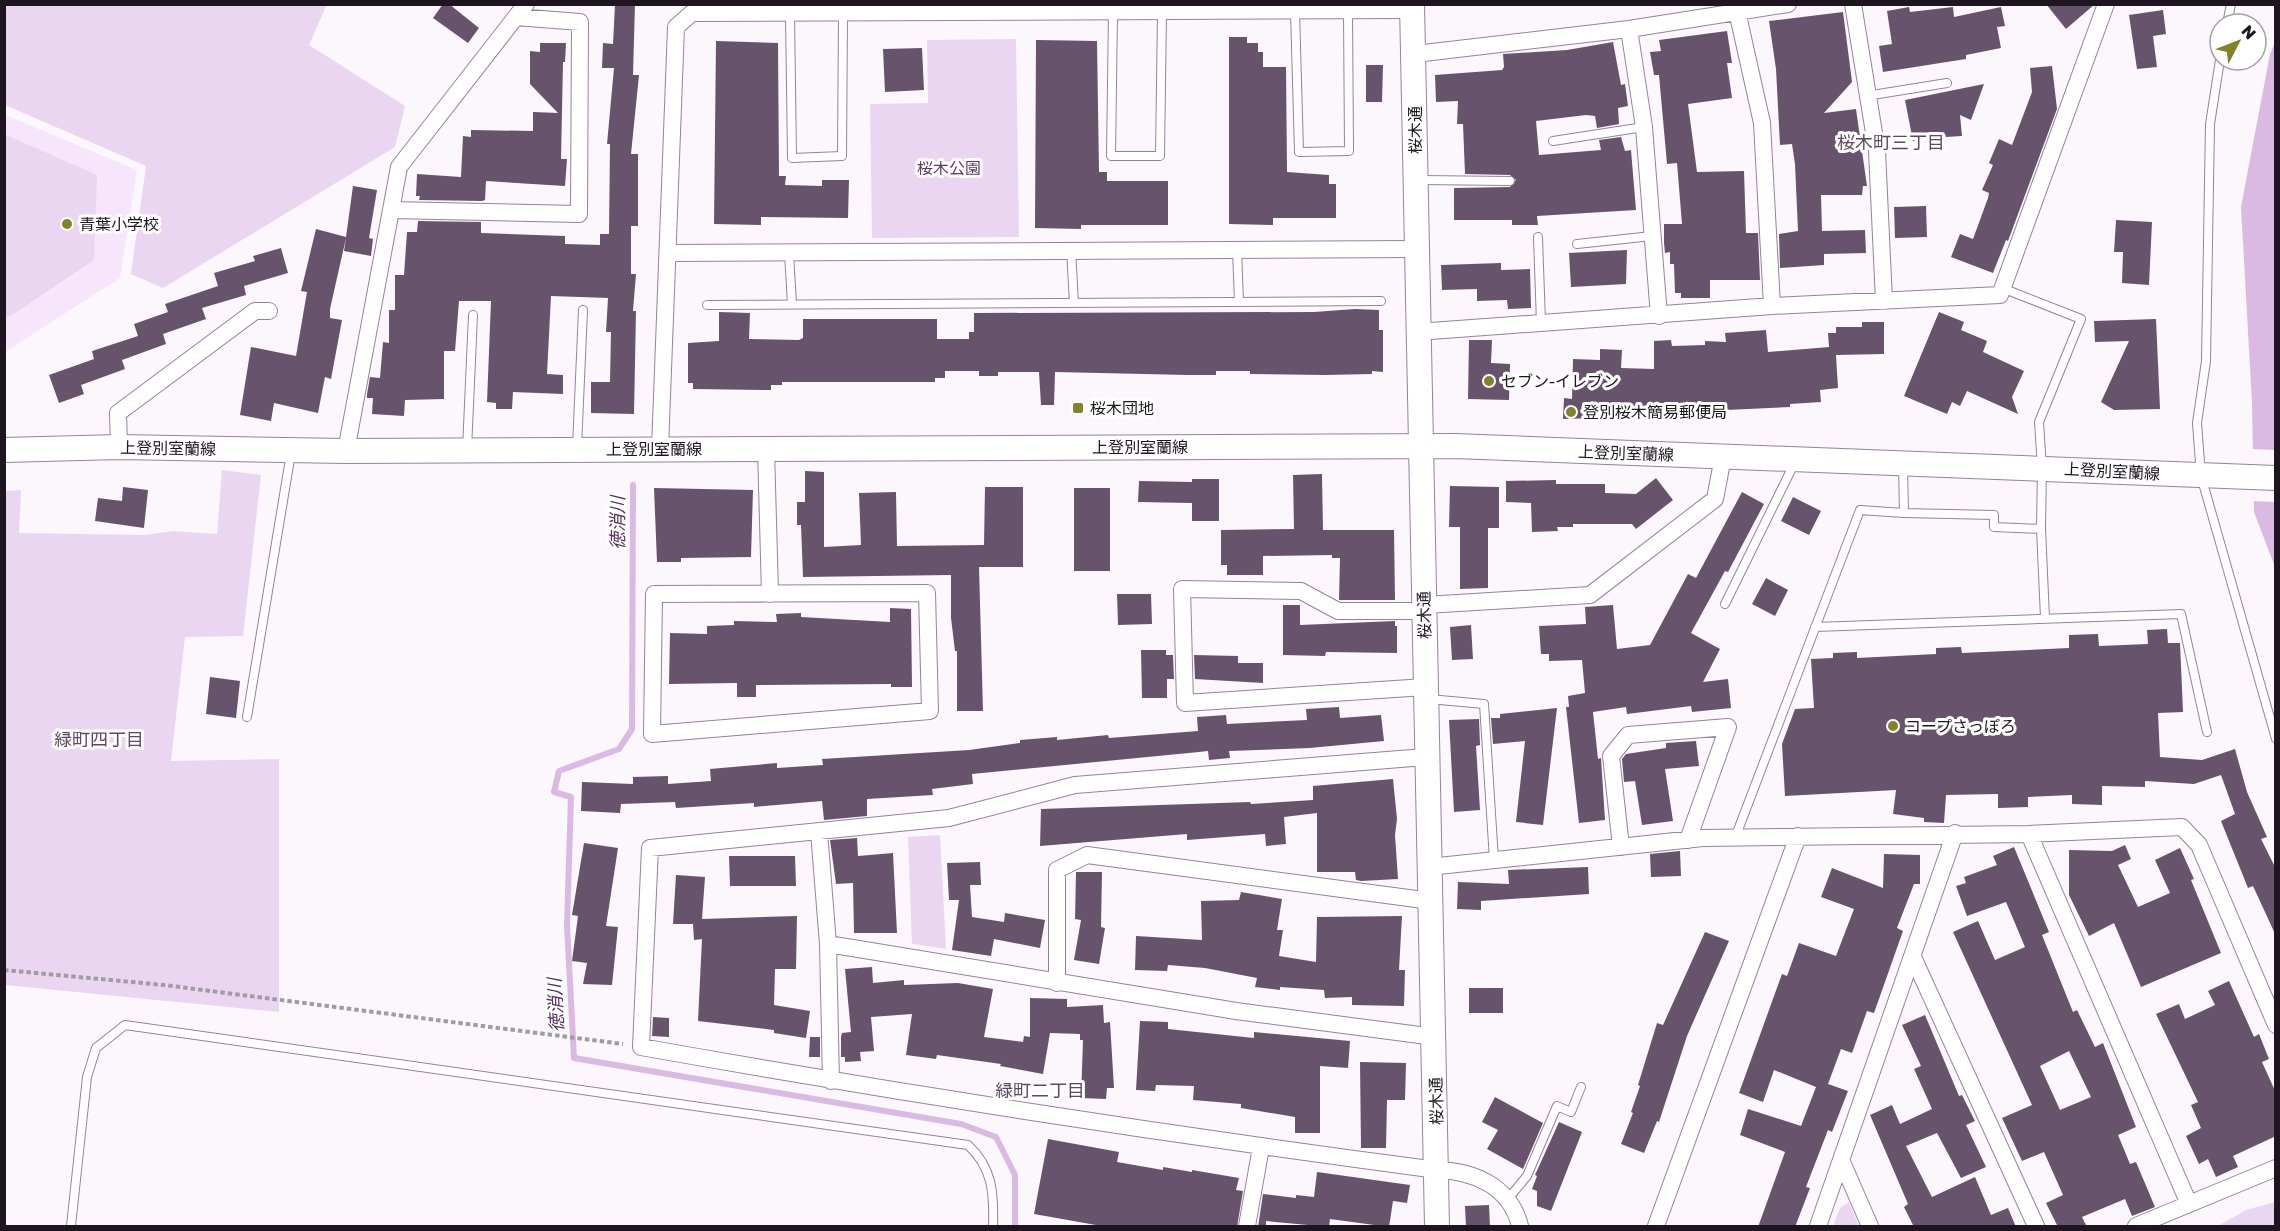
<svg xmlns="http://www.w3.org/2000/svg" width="2280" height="1231" font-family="'Golos Text','Noto Sans JP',sans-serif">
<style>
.built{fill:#f7e5fc}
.green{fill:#ebd6f1}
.water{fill:#dabae2}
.pier{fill:#fcf7fd}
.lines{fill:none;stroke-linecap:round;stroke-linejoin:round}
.stream{stroke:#dabae2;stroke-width:6}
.building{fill:#68536d;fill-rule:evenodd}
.lane-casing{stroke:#97809d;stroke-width:10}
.street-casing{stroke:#97809d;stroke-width:18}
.secondary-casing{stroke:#97809d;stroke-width:26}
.path{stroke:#a19ba3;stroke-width:4;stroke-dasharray:4.5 3;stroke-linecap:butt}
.lane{stroke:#fff;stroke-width:8}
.street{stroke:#fff;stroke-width:16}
.secondary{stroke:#fff;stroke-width:24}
.poi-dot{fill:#82822c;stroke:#fff;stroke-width:2}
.labels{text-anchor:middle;stroke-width:6;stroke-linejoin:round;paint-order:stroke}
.street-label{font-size:16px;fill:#1e1520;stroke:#fff}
.park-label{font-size:16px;fill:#61386c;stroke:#fff}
.poi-label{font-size:16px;fill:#1e1520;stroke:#fff;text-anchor:start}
.neighbourhood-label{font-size:18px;fill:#5e4964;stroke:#fff}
.water-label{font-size:18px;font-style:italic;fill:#562d60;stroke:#fff}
</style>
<rect width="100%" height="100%" fill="#fcf7fd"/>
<path class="built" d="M5,115l132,55 -17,108 -115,74z"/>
<path class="green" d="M327,4l-18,41 96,61 -10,41 -232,141 -32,-14 15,-108 -141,-61v-100z
M1016,39l3,198 -147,1 -2,-134 58,-1 -1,-63z
M4,134l93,41 -3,85 -82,55 -7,2z
M222,470l39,5 -18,161 -58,1 -14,124 108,-2v253l-274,-27v-494l16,-1 -2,43 126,2 28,-4 44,3z
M940,835l6,114 -34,-5 -4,-107z
M1849,1202l10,24h-26l7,-18z
M2275,1202v24h-57l28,-16z"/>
<path class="water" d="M2275,43v524l-21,-55 -2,-109 -11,-196 29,-153z"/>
<path class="pier" d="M2250,449l25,1v52l-24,-1z"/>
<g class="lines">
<path class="stream" d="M633,485l-1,244 -13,20 -60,22 -5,21 17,5 -4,128 7,133 387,66 35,13 19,38v51"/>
</g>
<path class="building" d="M443,4h6l30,24 -11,15 -35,-25z
M615,4h20l-2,71h6l-8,79h7v72h-7v48h5l-3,37h3l-2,103 -43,-1v-31h19l1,-50h-5l2,-34 -57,-2 -4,78 16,1v19l-50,-2 -1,17h-16v-6l-9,-1 4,-101h-32l-4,50h-11v48l-39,1 -1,16 -32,-2 1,-16h-6v-4l3,-17 10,1 3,-36 6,1v-33h6v-35h9l3,-43h10l1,-11 63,1v11l84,3v8l35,1v-11h9l1,-90h-3l7,-76h-12l1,-25 10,1z
M2046,4h49l-29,25z
M1909,7l1,5 43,-5 1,10 47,-10 4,19 -8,1 4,21 -35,7v4l-83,13 -4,-26 13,-2 -5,-33z
M2163,10l3,24 -13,2 4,31 -20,2 -8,-54z
M1843,12l9,70 -28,31 32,-4 11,77h-4l-1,9h-41l1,36 43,-1 1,23 -42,1v11l-44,3 -1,-34 19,-3 -3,-67 -3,-20 -12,1 -4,-76 -7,-48z
M1727,31l5,32h-5l5,35 -44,6 9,68 47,-1 2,62h12l2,47h-50v18h-29v-5h-6l-1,-29h-4v-12l-5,1 -1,-10v-19h18l-5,-61 -10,1 -8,-89h-5l-4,-23 11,-1 -2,-11z
M1229,37h18v6h11v9h5v15h23l1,105 42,3v9h7v34h-63v7l-44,-1z
M1036,40l61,1 2,131h8v9h61v44h-87v4l-46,-1z
M716,41l62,2 1,133h7l-1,9 37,1v-6h27l-1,38 -87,-1v8l-47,-1z
M1613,42l8,43 4,-1 3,22 -10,2 1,16 -22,4 -2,-12 -9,-1 -50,6 3,34 62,-5 -2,-10 22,-3 4,14 6,-1 5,60 -99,6 1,9h-26v-5h-58v-32l56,-1 6,-7 -6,-5 -45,-1 -2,-50h-6l1,-23 -22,1 -1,-27 67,-5 2,-3 -1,-13 64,-4z
M540,43h26l-1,19h-2l-2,97h6l-2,27 -79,-5 -1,19 -3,1 -63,-1 1,-4h-4l1,-22 44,3 2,-41 8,1v-7l62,1v-19l25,1 -28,-29v-33l10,1z
M922,48l2,42 -39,2 -2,-43z
M1366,65h17l-1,37h-16z
M2052,66l5,43 -49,132 -2,-1 -13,33 -42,-16 9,-23 13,5 15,-41 1,-5 -7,-3 11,-25 -4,-2 10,-24 13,6 20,-53 -2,-24z
M1984,84l-13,36 -11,-5 2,21 -16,1 -1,-3 -32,7 -8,-41z
M353,186l24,4 -8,48 4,1 -2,17 -27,-5 2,-13 -16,71v9l12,2 -11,59 -6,-2 -7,36 -44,-10 -3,18 -31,-6 11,-68 45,9 11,-64 -6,-1 15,-62 30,8z
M1926,206l1,31 -32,1 -1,-31z
M2116,220l36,2 -3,63 -27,-2 1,-31h-9z
M281,248l7,25 -44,13 2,9 -44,13 4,11 -43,15 3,10 -44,16 3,9 -44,16 3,9 -25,9 -10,-28 45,-16 -2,-8 46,-15 -4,-12 34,-12 -3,-8 53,-18 -4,-13 41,-12 -2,-5z
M1627,250l-1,34 -55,3 -2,-34z
M1501,263v7l29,-1 1,39 -23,1 -1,-9 -30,1v-12l-35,1 -1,-25z
M1355,309l24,1v20h4v42l-11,-1v3l-47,1 -75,-1v-3h-34v4h-28l-133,-3 -1,33h-13l-2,-33h-41v4h-19v-5h-34v7h-10v4h-153v3h-11v5l-78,-1v-6h-5v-40l31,-2v-29l31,1 -1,26 50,1 4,-2v-19h134v20h32v-7h5v-19l340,-1z
M1939,312l25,10 -3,8 26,11 -4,11 41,19 -12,26 6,17 -51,-23 -7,15 -8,-4 -5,12 -43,-18z
M2156,319l4,90 -46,1 -13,-8 28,-61 -34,1 -1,-21z
M1862,322h22v32l-48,1 2,33 -18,2 1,12 -31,2v3l-128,6v3l-99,3 1,-21 8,1 1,-40 27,1v-11l22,1 -1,18 33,1v-28l17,-1 1,6 33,-1v-4l21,1 -1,-9 41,-3 2,22 61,-5 -1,-14h8v-6h26z
M1469,340h23l-1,23 19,1 -1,36 -41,-1z
M805,471l19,1v75l37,-2 -2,-52 37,-1 1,54 87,-1 1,-58h38v80h-44l4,144h-26v-60h-2l-4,-33v-43l-148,2 -2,-52h-4v-23h8z
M1322,474l1,56h71l1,70h-56l1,-42h-8v-3l-69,1v19h-36v-10h-6v-35l73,-1 -1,-54z
M1656,478l17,22 -37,29 -4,-5h-59v3h-16l1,4 -26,1 -1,-29 -25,-1v-21l50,-1v4h49v9l31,1z
M1192,479h27v42h-27v-18l-54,-1 1,-21 53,1z
M1450,486l49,1v41h-11v60l-28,1v-62h-11z
M123,487l25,3 -4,38 -49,-7 3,-23 24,3z
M654,488l99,2 -2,67 -70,1v4h-24z
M1074,488h36v83h-36z
M1742,492l22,12 -36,68 -3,-1 -34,62 29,16 -17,33 25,-3 3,29 -39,4 -1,-6 -64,8 -1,-7 -33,5 5,47 3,-1 4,62 -26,3 -13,-116h3l-1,-11 17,-3 -3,-33 -33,1v-7h-8l-2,-28 47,-2 -1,-17 28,-2 4,44 33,-4 38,-71 8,4z
M1793,497l28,14 -12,24 -28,-14z
M1766,578l22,12 -13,26 -23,-12z
M1117,594h34l1,30 -34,1z
M1283,605h17v20l95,-4v5h2v27l-71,-1 -1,4 -42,-1z
M890,608l21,1 1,78h-21v-3l-135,1v12h-19v-14l-68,1 1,-51 37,1v-8l27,-1v-4l43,1 -1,-8 25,-1v4l89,5z
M1471,625l2,34 -21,1 -2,-33z
M2167,629l1,14h12l3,69 -25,1 2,44 42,3 33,-11 12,43 20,45 -6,2 15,30v67l-23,-50 -5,2 -27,-67 14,-7 -14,-39 -27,9 -49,-3v6l-43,-1v19l-30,-1v-9l-44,2v10l-30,1v-14l-52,1 -2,28 -20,-1v-4l-31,-4 3,-24 -111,6 -3,-52 13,-35 19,-1 -3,-49 22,-1v-5l24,-1v6l79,-4v-6l25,-1 1,6 107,-5v-13l29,-1 1,12 49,-2 -1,-14z
M1141,650h25v5h7l1,24h-7v19h-25z
M1194,655l44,1v7h25v20l-68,-4z
M210,677l30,4 -4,37 -30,-4z
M1339,707l1,11 41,-3 3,26 -74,7 -81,3 1,7 -21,2 -1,-9 -9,1 -227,22 1,10 -41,5 1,6 -66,4v17l-43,4 -2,-19 -68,6v-4l-78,5 -1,-6 -54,2 -1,9 -39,-2 1,-29 51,2v-7l35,-1v8l43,-3 -1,-12 67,-6v5l46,-3 -1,-6 147,-9 51,-7v-3l37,-3v3l51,-5 1,3 89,-7 -1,-14 29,-2 1,9 80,-4 -1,-11z
M1557,708l-14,117 -27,-3 9,-81 -32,3 -2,-26h9v-4z
M1479,719l1,26 -4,1 4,64 -26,2 -5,-92z
M1696,741l3,25 -34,3 8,52 -31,4 -7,-44 -11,1 -2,-23 4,-5 40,-6v-5z
M1393,779l4,40 -2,16 3,44 -37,2 -5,-1 -1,-8h-38v-59l-33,4 2,27 -20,2 -1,-12 -78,6v-6l-147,12 1,-37 209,-7 1,2 62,-4v-14z
M857,838l1,18 35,-3 4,80h-43l-1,-50 -17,1 -6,-44z
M584,843l34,5 -12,78 12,1 -6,58 -29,-1 4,-21 -15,-2 6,-45 -6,-1z
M2125,845l6,14 -13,6 20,42 32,-14 -15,-33 25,-12 14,31 -3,1 30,73 -80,34 -27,-64 -25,13 -20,-41v-45l43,1z
M2014,847l35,85 -7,3 31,77 4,-2 18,37 8,-4 33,84 -18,8 12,29 6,-2 19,45 -23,9 -7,-17 -43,18 5,10h-29l-12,-24 17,-8 -19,-43 -22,9 -20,-43 30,-13 -79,-173 25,-11 17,39 30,-13 -19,-45 -39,14 -11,-30 10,-3 -2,-6 33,-12 -4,-9zM2069,1051l22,46 -31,13 -20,-44z
M1680,851l1,25 -30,1 -1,-23z
M1884,854l36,1v29h-6l-17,44 6,3 -29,82 -7,-2 -15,42 -11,-4 -13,35 20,7 -16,41 -4,-2 -22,57 4,1 -15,39h-37l27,-75 -45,-17 8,-26 53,17 15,-39 -42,-17 -11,32 -24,-9 43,-119 5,2 12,-33 37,13 18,-47 -33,-12 11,-29 51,20z
M729,856h66l1,30h-66z
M980,862l1,23h-11l2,32 32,5 1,-9 40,7 -5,28 -46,-9 -3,17 -39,-6 7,-50h-10l-2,-37z
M1588,867l1,27 -108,7v9l-24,-1 1,-27 51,2 -1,-14z
M1076,872h26l-1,55 4,1 -6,36 -25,-4 7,-40 -6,-1z
M676,875l29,2 -3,42 95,-3 -1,53h-21l-1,36 36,6 -4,27 -32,-5v-3l-76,-9 4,-82 -8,1 -1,-16h-20z
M1241,892l41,7 -5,31h6l-4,26 37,6 1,-45 85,-1 -3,54h6l-1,36 -52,-1v-8l-27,1 -1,-8 -44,-3v3l-25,-3 2,-9 -52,-10 -37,-3 -1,6 -32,-1 1,-34 66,4 -1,-39 38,-1z
M1705,932l24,9 -42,95 -28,86 -2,-1 -13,32 -23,-9 12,-31 -2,-1 9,-26 -2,-1 19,-62 6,2z
M872,967l1,16 31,-3v5l54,-2 35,6 -9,48 39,5 1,-6 6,1v-39l37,1v8l36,-2 1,18 6,-1 4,66h-7l-1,11 -25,-1 2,-58h-3v-6l-30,-1 -7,41 -43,-8 1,-2 -64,-9 -1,4 -30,-4 6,-41 -41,3 3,34 -14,1 1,9 -16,1v-5h-4v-20l1,-4 9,-1 -6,-63z
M2229,981l25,56 5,-3 10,25 -7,3 14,31v43l-43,20 5,11 -22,10 -8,-18 -9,5 -13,-28 15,-8 -10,-23 7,-3 -42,-88 23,-10 6,15 30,-14 -7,-14z
M1469,988h34v25h-34z
M1925,1015l34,81 3,-1 13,26 -9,4 20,42 -25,11 -24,-45 -31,13 26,51 43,-20 16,38 17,-7 8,19h-102l-10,-20 4,-3 -38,-89 22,-10 8,19 32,-15 -18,-40 7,-3 -19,-41z
M653,1017l16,1v19l-17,-1z
M1140,1021l28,1v7l86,9v-6l96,9 -2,27 -28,-2v67h-25v-16l-54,-9v-4l-48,-4 1,-14 -38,-1 -1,6 -19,-1z
M810,1037h10v20h-11z
M1360,1062l46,1 -1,37h-18l-1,48h-25z
M1495,1097l48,26 -20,46 -36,-20 11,-19 -16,-8z
M1559,1122l23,10 -31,79 -14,-5v-15l-5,-2 5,-13 -2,-1z
M1048,1139l71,13 -2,10 46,8v-3l29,5v-2l47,8 -3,12 7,1 -6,36h-130l-73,-13z
M1317,1172l93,13 -3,18 -14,-2 -4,26 -59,-8 -1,8 -63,-6v6h-8l5,-33 33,4v-3l18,2z
M1489,1205l1,22h-24l-1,-21z"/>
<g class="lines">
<defs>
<path id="lane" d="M1295,11l4,141 50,-1 -1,-140
M1113,12l-2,144h49l2,-144
M790,14l2,144 50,-2 1,-142
M2227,24l4,-20
M2220,60l-10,64 -4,237 -9,62 4,53 75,263
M1866,96l81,-13
M1553,141l91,-14
M1419,180l91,1
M1538,237l3,86
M1577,244l75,-8
M1237,249l2,53
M1071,250l3,53
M789,253l3,51
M707,305l674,-4
M577,447l6,-137
M467,449l6,-134
M1904,513l90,2v12l47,2 1,-61 -3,-46 42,-103 -79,-31
M2041,529l4,89
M1725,604l70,-142
M1815,627l366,-13 26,118
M1429,699l55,5 10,156
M247,717l44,-264
M1735,838l125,-328 44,3 -1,-48
M1507,1200l20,-24 30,-70 14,6 10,-25
M71,1226l16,-149 9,-29 29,-23 843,120c25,23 26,49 25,81"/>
<path id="street" d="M1853,4l24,147 7,150
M1737,11l25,112 10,183
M1629,29l15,98 15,189
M1415,54l214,-25 159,-25
M391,210l188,4 1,-192 -64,-5
M668,253l748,-4
M1417,332l355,-26 228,-11 106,-291
M119,447l-1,-34 137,-102h14
M660,449l16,-422 16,-14 720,-3
M766,449l4,145
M346,451l53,-284 127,-163
M927,593l3,118 -278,23 2,-140z
M1425,605l165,-10 125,-96 8,-42
M1425,611h-87l-37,-20 -119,-2 3,114 240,-16
M1425,757l-350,28 -126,33 -299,30 -9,199c264,47 530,88 796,123 37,1 73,16 83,56
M819,832l9,112 3,137
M2029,834l160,370
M1621,847l-10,-91 17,-21 100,-8 -40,113
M1429,867l274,-29 326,-4 153,-7 17,18 77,180
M828,944l408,67 199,26
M1913,957l123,269
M1057,983v-113l30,-15 344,46
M1842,1162l28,64
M1247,1226l14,-79
M1656,1226l142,-390
M1818,1226l137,-393
M2136,1226l140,-58"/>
<path id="secondary" d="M1412,4l25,1222
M4,450l115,-3 227,4 1109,-5 821,32"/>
</defs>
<use href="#lane" class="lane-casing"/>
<use href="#street" class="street-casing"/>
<use href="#secondary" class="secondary-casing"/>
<path class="path" d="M4,970l160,15 459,59"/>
<use href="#lane" class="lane"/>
<use href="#street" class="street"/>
<use href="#secondary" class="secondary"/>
</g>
<g class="poi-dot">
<circle cx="67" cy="224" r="6"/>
<circle cx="1489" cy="381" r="6"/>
<rect x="1072" y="402" width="12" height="12" rx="3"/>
<circle cx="1571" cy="412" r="6"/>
<circle cx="1893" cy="726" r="6"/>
</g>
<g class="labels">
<g class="street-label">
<text transform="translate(1415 130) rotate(-90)" y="6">桜木通</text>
<text x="1140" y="453">上登別室蘭線</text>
<text transform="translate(168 448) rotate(1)" y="6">上登別室蘭線</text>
<text x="654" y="455">上登別室蘭線</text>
<text transform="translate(1626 453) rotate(2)" y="6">上登別室蘭線</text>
<text transform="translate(2112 471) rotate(3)" y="6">上登別室蘭線</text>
<text transform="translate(1424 615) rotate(-91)" y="6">桜木通</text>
<text transform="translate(1436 1101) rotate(-91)" y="6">桜木通</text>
</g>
<g class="park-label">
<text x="949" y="174">桜木公園</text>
</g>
<g class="poi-label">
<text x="79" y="230">青葉小学校</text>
<text x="1501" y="387">セブン-イレブン</text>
<text x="1090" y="414">桜木団地</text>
<text x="1583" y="418">登別桜木簡易郵便局</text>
<text x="1905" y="732">コープさっぽろ</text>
</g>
<g class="neighbourhood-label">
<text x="1891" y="149">桜木町三丁目</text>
<text x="99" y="746">緑町四丁目</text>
<text x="1040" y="1097">緑町二丁目</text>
</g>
<g class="water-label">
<text transform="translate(618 523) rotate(-90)" y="6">徳消川</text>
<text transform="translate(556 1005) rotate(-93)" y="6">徳消川</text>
</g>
</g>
<rect width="2280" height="1231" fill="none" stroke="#1e1520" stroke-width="12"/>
<g transform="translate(2238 42) rotate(48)"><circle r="28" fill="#ffffff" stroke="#a5a1a6" stroke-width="1.5"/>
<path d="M0-4.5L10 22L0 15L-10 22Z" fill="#82822c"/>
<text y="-9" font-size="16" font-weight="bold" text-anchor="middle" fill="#1e1520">N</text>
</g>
</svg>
